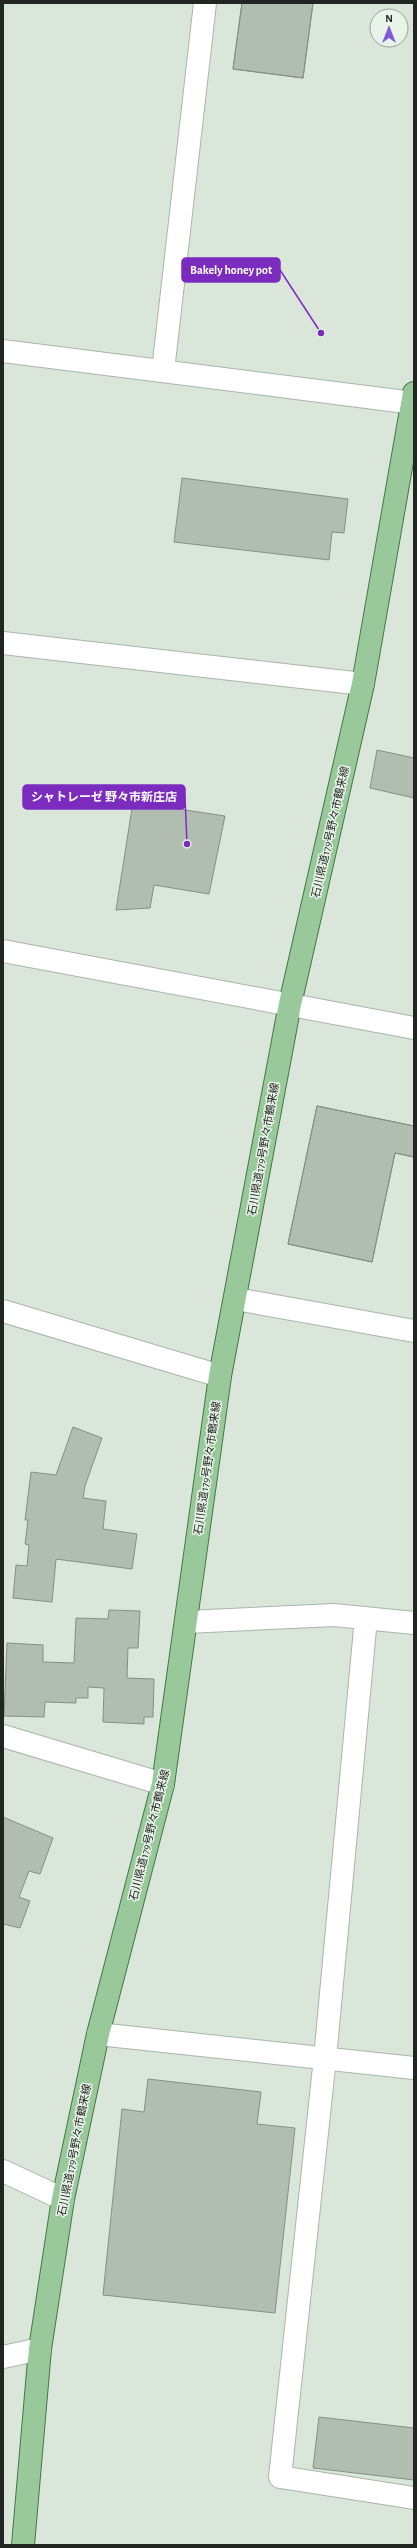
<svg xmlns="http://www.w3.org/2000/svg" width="417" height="2548" font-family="'Alegreya Sans','Noto Sans JP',sans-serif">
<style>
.building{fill:#b2bdb2;stroke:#858f84}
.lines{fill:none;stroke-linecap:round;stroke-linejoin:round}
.minor-casing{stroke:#aab5aa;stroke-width:24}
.major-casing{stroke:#437746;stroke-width:24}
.minor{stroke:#fff;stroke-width:22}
.major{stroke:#99c89b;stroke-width:22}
.labels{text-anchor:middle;stroke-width:3;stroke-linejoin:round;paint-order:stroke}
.street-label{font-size:11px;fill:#222622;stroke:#e8f4e8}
.leader{fill:none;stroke:#7b2cbf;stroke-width:1.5}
.callout-dot{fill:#7b2cbf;stroke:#e8f4e8;stroke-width:1.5}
.callout{fill:#7b2cbf;stroke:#7b2cbf;stroke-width:1.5}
.callout-label{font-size:12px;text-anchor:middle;font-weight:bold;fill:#fff}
</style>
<rect width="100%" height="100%" fill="#dbe6da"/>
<path class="building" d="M242,3h71l-10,75 -70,-9z
M242,3h71l-10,75 -70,-9z
M182,478l166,21 -4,34 -12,-1 -3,28 -155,-18z
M377,750l37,8v40l-44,-10z
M133,802l92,14 -16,78 -55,-9 -4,23 -34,2z
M317,1106l97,20v31l-19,-4 -23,109 -84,-18z
M317,1106l97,20v31l-19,-4 -23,109 -84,-18z
M73,1427l29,11 -17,48 -2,12 23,3 -3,28 34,5 -5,35 -76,-10 -4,43 -39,-4 3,-33 11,1 2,-21 -4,-1 3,-24h-3l6,-48 25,3z
M109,1610l31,1 -2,37h-10l-1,30 27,1 -1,38h-9v7l-41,-2 1,-34 -16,-1v11h-12v5l-31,-1 -1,15 -40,-1 3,-73 36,2v17l31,1 2,-45 32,1z
M3,1817l50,21 -13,36 -11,-3 -10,26 11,4 -10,27 -17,-4z
M148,2079l113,13 -4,32 38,4 -20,185 -172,-18 19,-186 22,3z
M319,2417l95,11v52l-101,-12z"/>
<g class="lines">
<defs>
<path id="minor" d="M3,351l411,52
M163,371l42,-368
M3,643l360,41
M3,951l411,77
M236,1299l178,32
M3,1311l217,65
M366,1618l-41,440 -45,419 134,21
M186,1622l148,-7 80,8
M3,1736l160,48
M98,2034l316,34
M3,2171l60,28
M3,2357l37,-8"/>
<path id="major" d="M23,2545l17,-196 23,-150 35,-165 65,-250 57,-408 70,-372 73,-320 51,-291"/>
</defs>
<use href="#minor" class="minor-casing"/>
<use href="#major" class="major-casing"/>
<use href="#minor" class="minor"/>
<use href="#major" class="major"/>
</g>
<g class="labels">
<g class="street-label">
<text transform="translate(330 832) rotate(-77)" y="4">石川県道179号野々市鶴来線</text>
<text transform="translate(263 1149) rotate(-80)" y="4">石川県道179号野々市鶴来線</text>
<text transform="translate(207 1468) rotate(-82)" y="4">石川県道179号野々市鶴来線</text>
<text transform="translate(149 1835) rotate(-76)" y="4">石川県道179号野々市鶴来線</text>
<text transform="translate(74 2150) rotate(-79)" y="4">石川県道179号野々市鶴来線</text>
</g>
</g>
<path class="leader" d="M321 333L280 270M187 844L185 797"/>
<g class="callout-dot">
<circle cx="321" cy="333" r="4"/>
<circle cx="187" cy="844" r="4"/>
</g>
<g class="callout">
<rect x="182" y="258" width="98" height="24" rx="4"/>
<rect x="23" y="785" width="162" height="24" rx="4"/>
</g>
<g class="callout-label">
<text x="231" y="274">Bakely honey pot</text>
<text x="104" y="801">シャトレーゼ 野々市新庄店</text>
</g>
<rect width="417" height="2548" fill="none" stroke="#222622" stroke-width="8"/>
<g transform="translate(389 28)"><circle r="19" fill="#e8f4e8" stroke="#99a299"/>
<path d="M0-3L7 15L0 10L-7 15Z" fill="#815ad4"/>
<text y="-6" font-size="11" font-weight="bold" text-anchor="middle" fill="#222622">N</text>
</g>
</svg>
